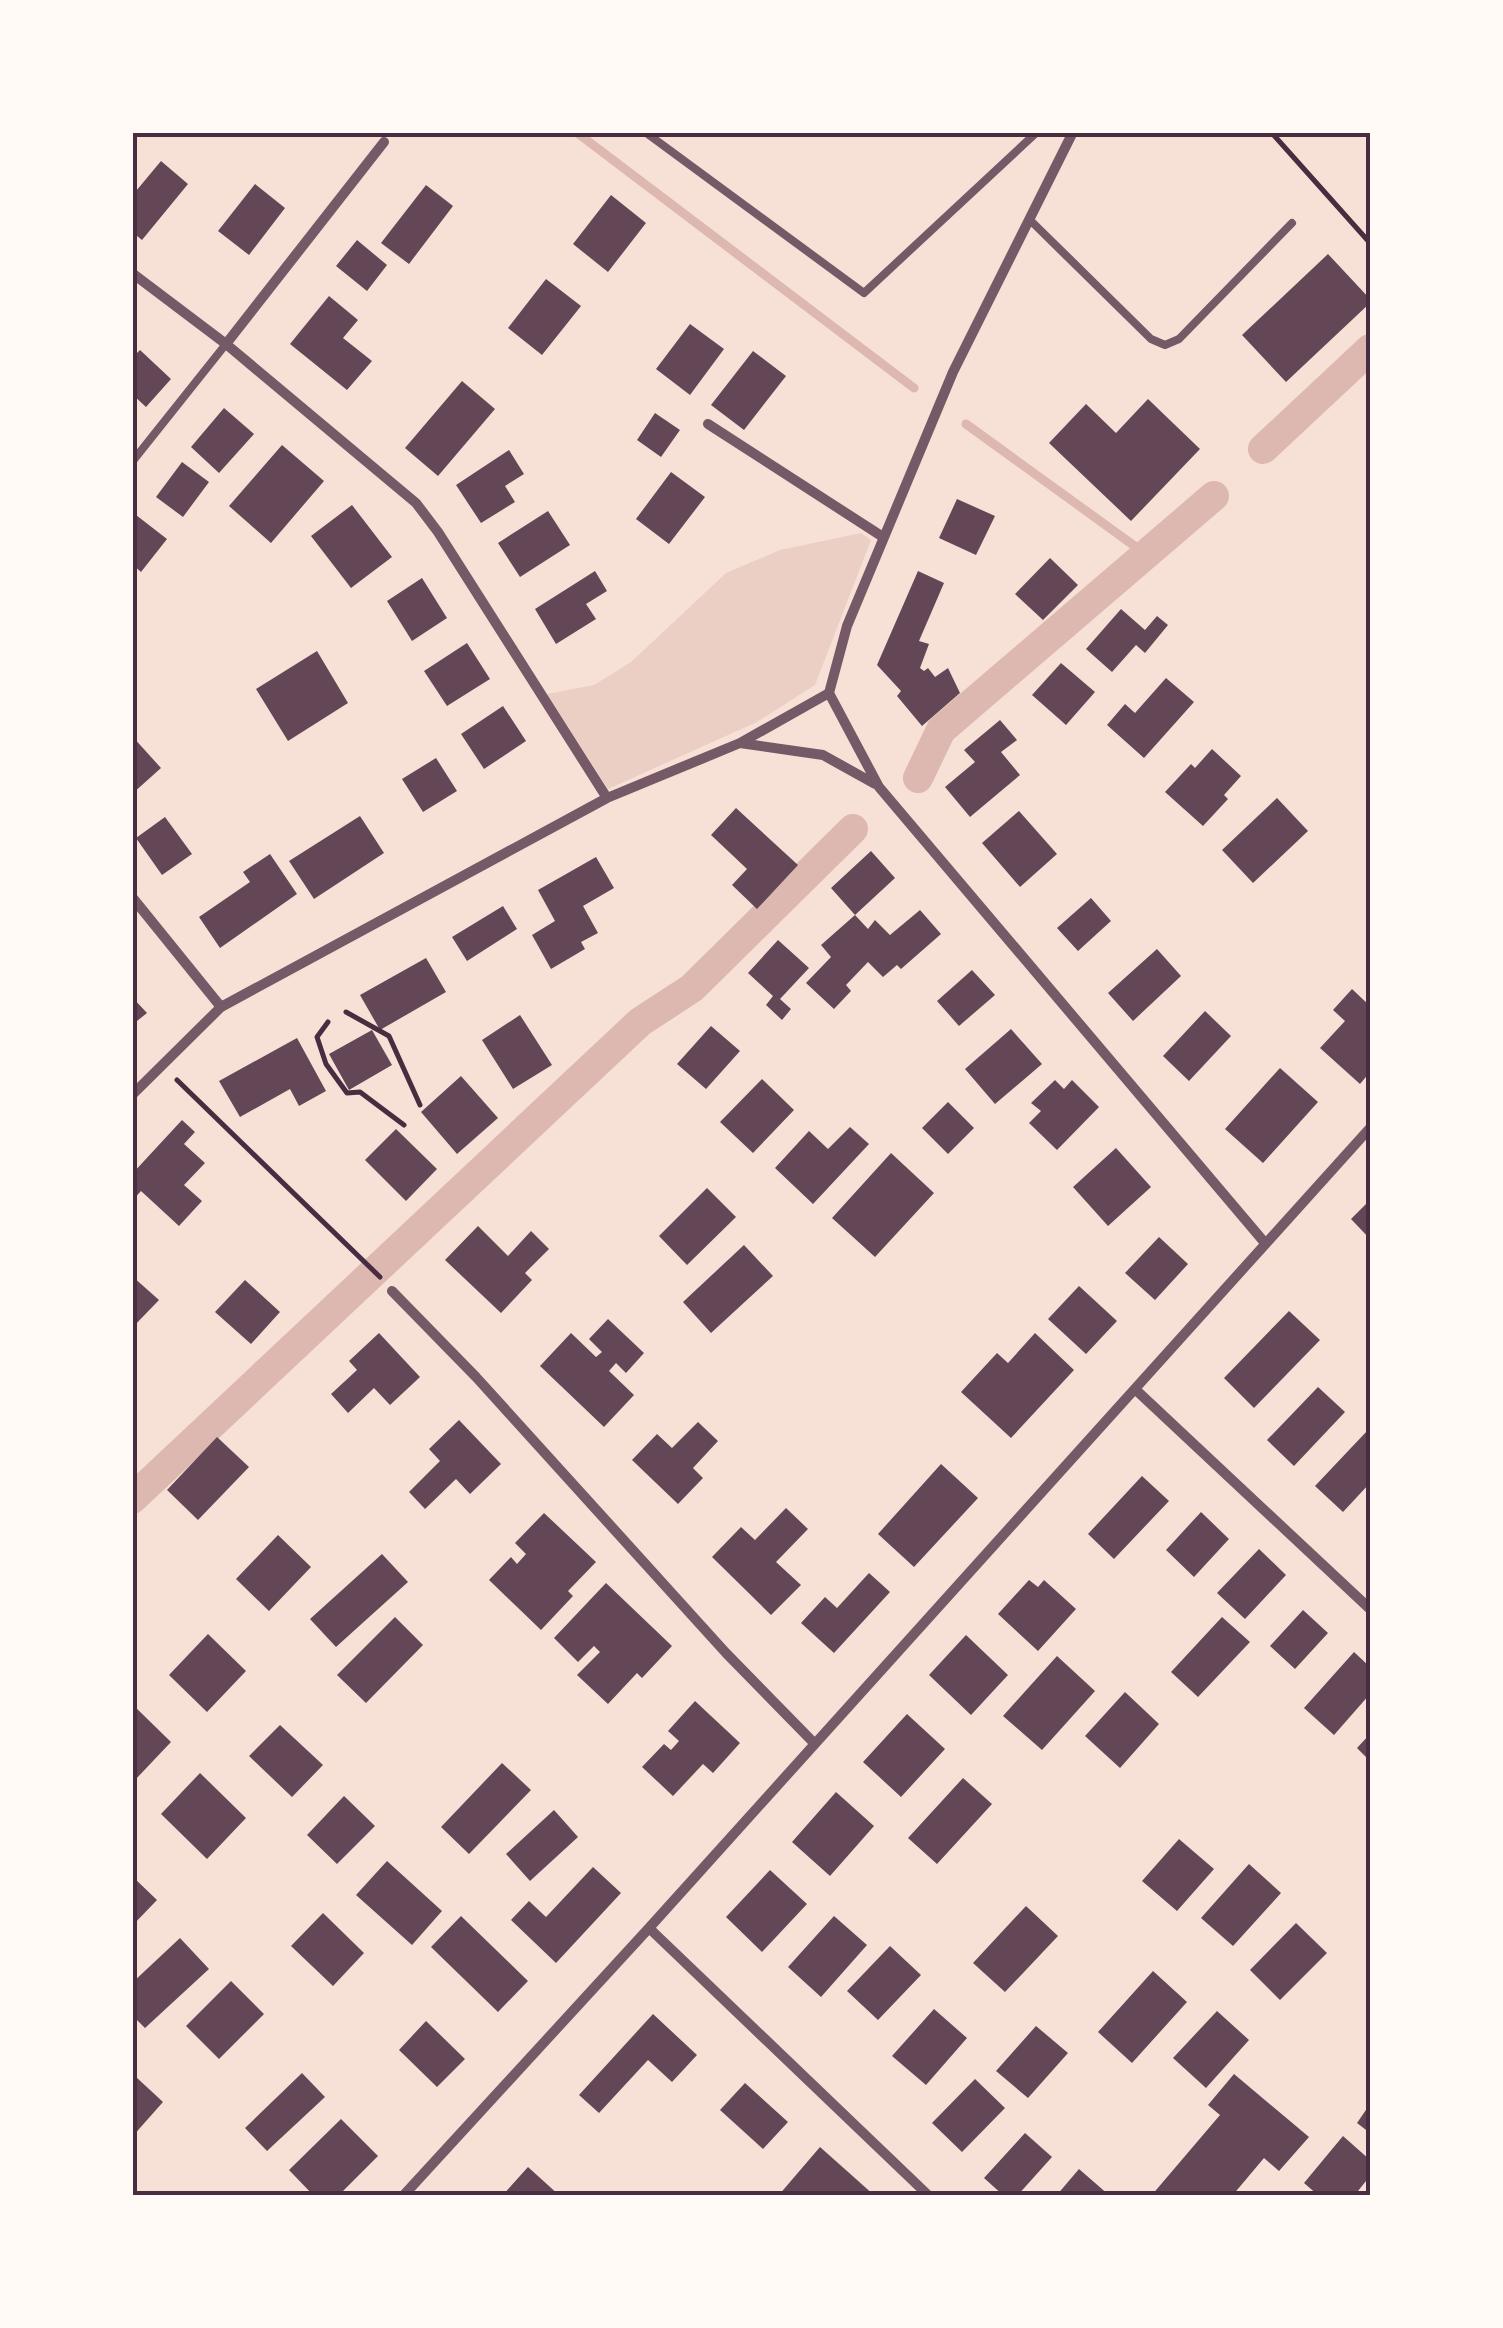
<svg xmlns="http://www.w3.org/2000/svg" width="1503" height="2328" font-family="'Golos Text',sans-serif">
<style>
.green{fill:#ebcfc5}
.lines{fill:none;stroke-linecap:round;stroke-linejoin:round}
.stream{stroke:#dcb8b0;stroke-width:9}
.canal{stroke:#dcb8b0;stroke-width:30}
.building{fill:#644757}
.path{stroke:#4a2c40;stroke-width:5}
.service{stroke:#755966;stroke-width:8}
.minor{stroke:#755966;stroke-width:10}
.neatline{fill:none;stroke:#4a2c40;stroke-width:4}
</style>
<rect width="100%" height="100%" fill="#f7e1d7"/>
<path class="green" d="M861,533l10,7 -56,145 -58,37 -149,67 -61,-95 47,-9 37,-23 95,-89 54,-23z"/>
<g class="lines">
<path class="stream" d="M576,132l338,256
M966,424l181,131"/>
<path class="canal" d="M1263,449l107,-100
M918,778l23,-48 273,-234
M132,1499l508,-477 52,-34 161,-159"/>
</g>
<path class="building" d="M161,161l27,23 -46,56 -10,-8v-44l4,3z
M255,184l30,24 -36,47 -31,-24z
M426,185l27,21 -44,58 -28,-21z
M611,195l35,28 -38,49 -35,-28z
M357,240l30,25 -20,26 -31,-25z
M1328,254l42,45v4l-84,79 -44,-47z
M546,279l35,27 -39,49 -34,-27z
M329,296l29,24 -15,18 29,23 -25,29 -57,-46z
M690,324l34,25 -34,46 -34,-26z
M140,350l31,29 -25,28 -14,-13v-36z
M753,351l33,25 -42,54 -33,-25z
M462,381l33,28 -57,67 -33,-28z
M1148,399l52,50 -69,72 -82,-78 37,-39 30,29z
M224,408l30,26 -35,39 -28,-26z
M655,413l25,17 -19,27 -24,-17z
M282,445l42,36 -53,62 -42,-37z
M509,450l15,24 -19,12 10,16 -34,21 -25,-38z
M182,462l27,20 -26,35 -27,-20z
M671,472l34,25 -36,47 -33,-25z
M957,499l38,17 -19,39 -37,-17z
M352,505l40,52 -41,31 -40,-52z
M548,511l22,34 -50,32 -22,-34z
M136,515l31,24 -26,33 -9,-8v-45z
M1050,558l28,27 -35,35 -28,-26z
M595,571l12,20 -21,13 10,15 -40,25 -21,-35z
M918,571l26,12 -25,58 10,3 -9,24 4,3 4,-3 7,9 13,-9 12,25 -38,33 -25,-30 4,-5 -24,-26z
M422,578l25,40 -35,23 -25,-40z
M1121,609l24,21 12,-14 11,9 -23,28 -9,-8 -24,27 -26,-23z
M467,643l23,36 -43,27 -23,-35z
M317,651l31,52 -60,38 -32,-52z
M1061,663l34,29 -29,33 -34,-30z
M1166,678l28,24 -50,56 -37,-33 18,-21 10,9z
M503,706l23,35 -42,28 -23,-35z
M1000,720l17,20 -16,12 19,23 -50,42 -25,-30 30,-25 -11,-12z
M132,736l29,32 -29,26z
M1212,749l29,27 -17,19 4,4 -25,27 -38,-34 26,-28 4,4z
M436,758l21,33 -34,21 -21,-33z
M1277,798l31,33 -55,52 -31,-33z
M736,808l62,57 -41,44 -25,-24 15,-16 -36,-34z
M1019,811l38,43 -37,33 -38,-44z
M360,816l24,37 -70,46 -25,-38z
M165,817l27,37 -30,21 -26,-37z
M871,851l24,27 -40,37 -24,-27z
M270,854l27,40 -77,54 -21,-31 51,-35 -7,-10z
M596,857l18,31 -31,18 15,27 -17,9 4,7 -34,20 -19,-34 23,-14 -17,-31z
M1091,898l20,23 -33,30 -21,-23z
M503,906l14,23 -50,32 -15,-24z
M920,910l21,24 -40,35 -4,-4 -14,12 -15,-15 -22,23 5,6 -17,18 -28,-26 25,-26 -10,-12 34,-30 13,14 7,-9 15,15z
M778,940l31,28 -29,31 11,10 -9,11 -16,-15 7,-9 -25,-23z
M1157,949l24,27 -48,45 -25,-28z
M426,958l20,34 -66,38 -20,-35z
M972,970l23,25 -36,31 -22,-25z
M1352,989l18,17v66l-10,12 -40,-36 25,-27 -12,-11z
M132,997l15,16 -15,12z
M1205,1011l26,25 -42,45 -26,-25z
M520,1015l32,50 -39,24 -31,-49z
M711,1026l29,25 -34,38 -29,-25z
M1011,1029l31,35 -47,40 -30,-35z
M372,1030l20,35 -43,25 -20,-36z
M297,1038l29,53 -27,15 -9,-17 -50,28 -21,-36z
M1280,1068l38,34 -55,61 -38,-34z
M461,1076l37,42 -41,36 -36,-42z
M762,1079l32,31 -41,43 -33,-31z
M1055,1080l9,9 8,-9 27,27 -42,43 -28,-27 12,-12 -10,-8z
M948,1102l26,26 -26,26 -26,-26z
M182,1120l13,12 -11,12 21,19 -21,22 18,16 -23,25 -38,-35 -9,10v-27z
M850,1127l19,17 -56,60 -38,-36 34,-37 19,18z
M396,1129l41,40 -31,32 -41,-41z
M1116,1148l35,39 -43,39 -35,-39z
M891,1153l43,40 -59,64 -43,-39z
M707,1188l29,29 -49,48 -28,-29z
M1370,1200v39l-19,-20z
M478,1226l30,30 23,-25 18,18 -24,24 7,7 -31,33 -56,-53z
M1159,1237l29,27 -33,36 -30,-27z
M744,1245l29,31 -62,57 -28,-31z
M132,1276l27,24 -27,28z
M245,1280l35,32 -29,32 -36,-32z
M1079,1286l38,35 -31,33 -38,-35z
M1289,1311l31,29 -66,68 -30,-30z
M608,1319l36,34 -18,20 -10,-10 -7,8 25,24 -30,32 -64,-61 31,-33 25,24 6,-5 -13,-13z
M379,1333l41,44 -30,28 -16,-17 -26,25 -17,-19 26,-24 -8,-9z
M1035,1333l39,37 -63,68 -50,-46 36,-39 11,10z
M1318,1387l27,25 -51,54 -27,-26z
M459,1420l42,44 -31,30 -14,-15 -31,30 -16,-17 31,-31 -11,-12z
M698,1422l20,19 -25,27 10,10 -25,26 -46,-44 25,-26 15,14z
M1367,1431l3,4v48l-27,29 -28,-26z
M217,1437l32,30 -51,53 -31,-30z
M941,1464l37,34 -64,69 -36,-33z
M1142,1476l27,25 -55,58 -26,-25z
M786,1508l22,21 -32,33 25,23 -30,30 -59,-58 29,-30 14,13z
M1201,1512l28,27 -35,38 -28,-27z
M544,1513l52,49 -28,29 5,5 -32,34 -52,-50 22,-23 6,7 9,-10 -11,-11z
M278,1535l33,32 -42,44 -33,-32z
M1259,1549l27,26 -41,44 -28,-26z
M382,1554l26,28 -72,65 -26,-28z
M869,1573l21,19 -56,61 -33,-30 24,-26 12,11z
M1029,1580l9,7 6,-7 32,29 -38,42 -40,-37z
M606,1583l66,63 -30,32 -5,-5 -29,31 -31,-29 23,-23 -6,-6 -16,16 -24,-24z
M1303,1610l25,23 -33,36 -25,-23z
M395,1617l28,28 -57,58 -29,-28z
M1222,1617l28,25 -52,55 -27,-25z
M208,1634l38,37 -39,41 -38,-37z
M966,1635l42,40 -37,40 -42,-40z
M1354,1652l16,15v27l-36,41 -30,-27z
M1057,1656l38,35 -53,59 -39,-34z
M1125,1692l34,32 -39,44 -35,-32z
M695,1701l45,42 -27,30 -10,-9 -30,32 -31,-29 22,-23 7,6 8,-9 -11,-10z
M132,1704l39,38 -36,38 -3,-3z
M907,1714l38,35 -44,48 -38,-35z
M280,1725l43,40 -31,32 -43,-41z
M1370,1734v27l-13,-13z
M502,1763l29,27 -62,64 -28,-27z
M200,1773l46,45 -39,41 -46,-45z
M963,1778l29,26 -55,60 -29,-26z
M836,1792l38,34 -44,50 -38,-34z
M344,1796l31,30 -38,38 -30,-29z
M554,1810l24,27 -48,44 -24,-27z
M1179,1839l35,30 -37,42 -35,-30z
M387,1861l55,50 -30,34 -56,-50z
M1249,1864l32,29 -48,53 -32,-28z
M593,1867l28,26 -65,70 -45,-43 18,-19 17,16z
M770,1870l37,34 -45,48 -36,-35z
M132,1876l25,24 -25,26z
M1026,1906l32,30 -53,56 -32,-29z
M323,1913l41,40 -31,33 -42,-40z
M461,1916l67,65 -30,31 -67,-65z
M834,1916l33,29 -46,52 -33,-30z
M1296,1923l31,30 -47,47 -30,-30z
M180,1938l29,31 -64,59 -13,-13v-32z
M890,1946l31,29 -43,45 -31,-29z
M1153,1971l34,31 -55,61 -34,-31z
M231,1981l33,33 -45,45 -33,-33z
M934,2009l33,29 -41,47 -34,-29z
M1217,2011l32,29 -43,48 -33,-30z
M653,2014l44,41 -25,27 -24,-22 -49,53 -20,-18z
M426,2021l39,38 -28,28 -38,-37z
M1036,2026l32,27 -40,45 -32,-27z
M302,2073l23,24 -58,54 -22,-23z
M1234,2074l75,63 -30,34 -15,-13 -32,38h-81l69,-81 -12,-10z
M136,2077l27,25 -31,35v-57z
M975,2079l30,29 -43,44 -30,-29z
M745,2083l43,39 -25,27 -43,-39z
M1370,2104v29l-13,-10z
M341,2119l37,37 -40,40h-24l-25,-26z
M1025,2133l27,24 -35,39h-13l-20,-18z
M1343,2136l27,24v16l-16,20h-35l-15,-13z
M820,2147l27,24 28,25h-97z
M528,2167l32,29h-58z
M1079,2169l31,27h-54z"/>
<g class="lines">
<path class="path" d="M1271,132l99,111
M346,1012l43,24 31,69
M328,1022l-11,15 9,27 21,29 13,-1 44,33
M177,1080l203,197"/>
<path class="service" d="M645,132l219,161 173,-161
M1029,219l122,120 14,6 14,-6 113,-116
M132,462l94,-118"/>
<path class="minor" d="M132,273l94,71 190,159 22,29 169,266
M226,344l158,-202
M708,424l175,113
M829,693l50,94 386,456
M740,743l83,12 52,29
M132,897l89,110
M132,1095l89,-88 386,-209 133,-55 89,-50 18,-67 106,-254 120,-240
M392,1291l84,86 250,276 88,90
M1136,1390l234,219
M649,1928l280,268
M403,2196l246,-268 721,-800"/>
</g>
<rect width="1503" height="2328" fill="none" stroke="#fffaf5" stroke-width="270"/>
<rect x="135" y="135" width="1233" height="2058" class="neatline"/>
</svg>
